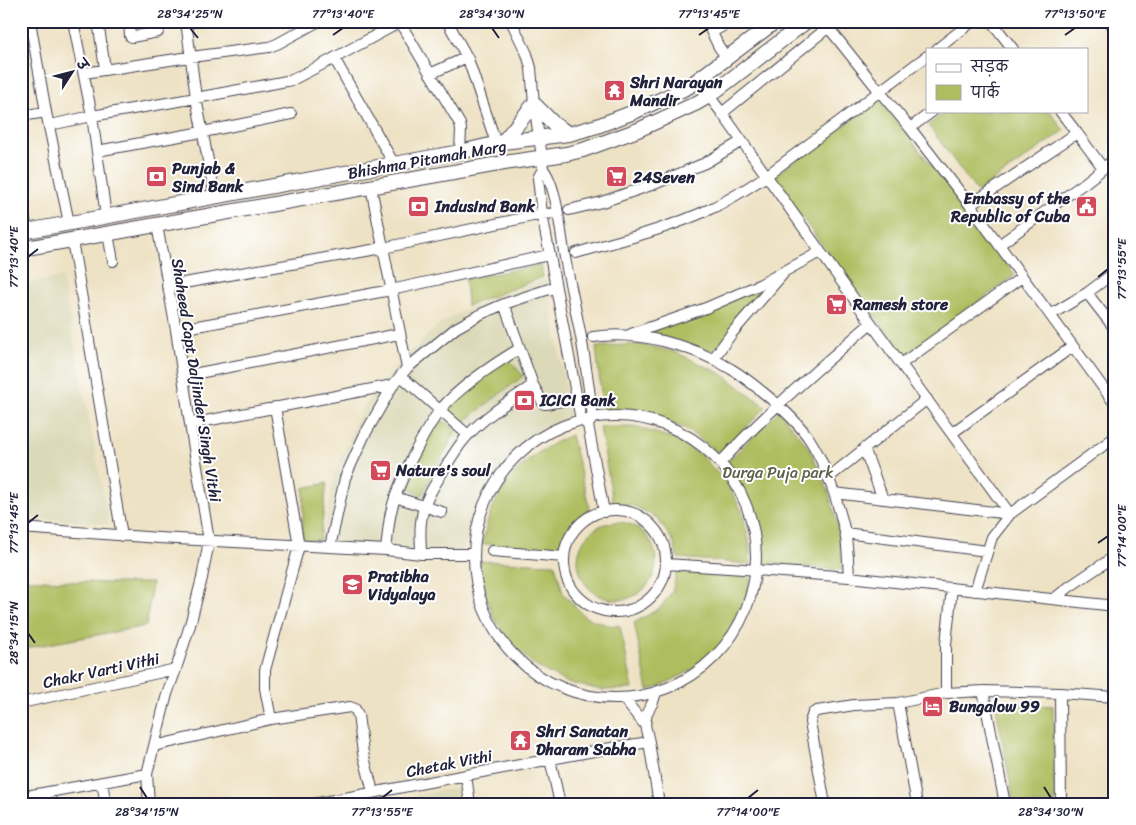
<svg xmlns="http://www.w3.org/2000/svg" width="1136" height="825" font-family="Sriracha,'Playpen Sans Deva',sans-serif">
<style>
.built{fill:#dcd9b8}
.green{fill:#aebd5f;stroke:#68704d}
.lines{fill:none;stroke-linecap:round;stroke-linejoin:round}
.minor-casing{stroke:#413f50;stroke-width:12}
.secondary-casing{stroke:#413f50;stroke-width:16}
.minor{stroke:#fff;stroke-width:10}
.secondary{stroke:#fff;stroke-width:14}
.ticks{fill:none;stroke:#22223b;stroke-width:2}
.labels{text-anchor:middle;stroke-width:4;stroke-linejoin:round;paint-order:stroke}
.poi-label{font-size:16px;font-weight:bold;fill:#22223b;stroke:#fff;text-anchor:start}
.street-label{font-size:16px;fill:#22223b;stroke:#fff}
.park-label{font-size:16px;fill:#5a6049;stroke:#fff}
.neatline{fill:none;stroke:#22223b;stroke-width:2}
.ticks-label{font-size:12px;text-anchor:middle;fill:#22223b}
</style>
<rect width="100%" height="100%" fill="#fff"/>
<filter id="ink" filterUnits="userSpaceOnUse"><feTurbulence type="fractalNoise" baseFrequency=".02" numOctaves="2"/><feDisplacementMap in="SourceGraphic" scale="10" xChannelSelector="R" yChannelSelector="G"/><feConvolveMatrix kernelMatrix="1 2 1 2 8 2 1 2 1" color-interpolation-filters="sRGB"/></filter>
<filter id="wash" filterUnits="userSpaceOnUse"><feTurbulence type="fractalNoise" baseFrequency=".0096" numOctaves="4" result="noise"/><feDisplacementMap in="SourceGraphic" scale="20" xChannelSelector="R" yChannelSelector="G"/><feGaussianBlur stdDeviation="1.12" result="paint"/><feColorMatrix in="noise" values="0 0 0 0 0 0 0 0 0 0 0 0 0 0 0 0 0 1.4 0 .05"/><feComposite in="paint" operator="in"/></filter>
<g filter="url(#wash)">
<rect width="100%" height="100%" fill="#eee2c4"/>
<path class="built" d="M62,277l47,247 -88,-7v-233z
M546,279l26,146 -37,17 -36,34 -26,54 -14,25 -137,-8 13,-76 26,-60 35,-45 41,-40 27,-16z
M456,788l3,16h-89z"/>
<path class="green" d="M880,100l85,108 50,67 -110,82 -133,-180z
M947,111h103l14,20 -87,61 -49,-67z
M541,265l2,12 -76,29 -2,-27z
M768,285l-56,69 -63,-22z
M639,344l36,8 47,22 44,33 -46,47 -35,-26 -40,-12 -42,-4 -7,-65z
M509,359l14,17 -62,48 -14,-17z
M779,411l30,37 19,42 10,36 5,44 -79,-7 -2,-37 -14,-30 -22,-33z
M439,419l18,10 -35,66 -18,-10z
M600,427h36l36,11 30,18 25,28 15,27 7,29 2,24 -73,-6 -5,-17 -16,-23 -23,-12 -21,-3z
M571,435l19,74c-18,12 -25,19 -33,40l-75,-5c3,-9 4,-21 8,-30 16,-39 42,-62 81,-79z
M327,483l-7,57h-18l2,-52z
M578 561a39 39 0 1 1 78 0a39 39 0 1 1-78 0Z
M479,561l76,3 8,29 22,24 22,8 13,1 13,63 -31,1 -34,-7 -33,-17 -26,-25 -16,-25 -12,-37z
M677,571l74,7 -10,34 -17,30 -24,24 -41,21 -11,3 -14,-67 26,-15 12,-16z
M21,579l87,4h44l-6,43 -125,23z
M995,702l58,4 2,98h-41z"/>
</g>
<g filter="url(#ink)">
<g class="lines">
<defs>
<path id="minor" d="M30,21l16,91 23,111
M73,21l19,95 14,100
M98,21l7,48
M129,21l1,15 2,1 26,-5 1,-3 -1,-8
M186,21l10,77 19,99
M399,21l61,103 1,5 -1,23
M447,21l21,38 28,84
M511,21l16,33 4,14 3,36 8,53 1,12 -5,9 4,36 39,206 7,5 16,87
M706,21l13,26 8,11
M991,21l22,28
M1109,21l6,8
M186,23l11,-2
M828,27l52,65 30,36 60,77 145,199
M712,32l20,-11
M937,49l36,-28
M334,58l60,106
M84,73l99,-15 86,-11 8,-3 42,-23
M430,74l37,-17
M709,96l13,17 144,203 144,198
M722,113l114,-92
M21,116l25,-4
M50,125l42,-9 104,-18 96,-18 37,-19 64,-35 5,-5
M910,128l23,-17
M1077,133l26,35
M97,151l116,-21 78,-16
M543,169c14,16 18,67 22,89 5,26 11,53 16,79 5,27 8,54 12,80l-3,5
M371,187l36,181
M21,201l6,29
M970,205l107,-72 -17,-22
M569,210l33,-8 55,-19 48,-20 37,-22
M108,234l5,27
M72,240l50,296
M999,245l87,-63 29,-23
M576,253c45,-13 92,-24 134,-44 20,-9 38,-21 56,-33l161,-120
M167,286l216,-38 159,-34 16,-1
M1087,293l28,36
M504,304l29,81 9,16 2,3h2l31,-6
M1050,315l37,-22 28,-21
M176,330l215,-40 158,-35
M631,334l75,-26 55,-24 59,-32
M593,337c45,-7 99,8 138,32 12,7 23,16 34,25 16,13 33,28 45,46 16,25 28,63 35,92 3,15 3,30 4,45
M713,359l19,-26 51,-59
M901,364l121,-87
M183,376l216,-42
M401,376l67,59
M474 557a141 141 0 1 1 282 0a141 141 0 1 1-282 0Z
M190,424l203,-39
M952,433l120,-86
M864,448l19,51
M720,463c47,-51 99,-95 151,-140
M828,478l99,-79
M834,493l176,21
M395,497l47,15
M564 561a51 51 0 1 1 102 0a51 51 0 1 1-102 0Z
M21,528l138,10 227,12 35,4h53
M845,533l142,18
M330,547l15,-69 19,-42 29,-51 14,-17 49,-40 25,-14 23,-10 51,-17
M386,550c2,-14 2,-28 6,-42 4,-16 11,-31 18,-46 9,-18 18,-37 31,-53 19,-22 53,-45 78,-60
M492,551l72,6
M421,554c0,-13 -2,-26 1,-38 2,-14 10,-27 17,-38 9,-15 18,-32 30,-44 19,-20 42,-34 64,-49
M666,564l78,5 105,8 266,29
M975,591l17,-54 18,-23 105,-77
M1054,599l15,-12 46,-31
M983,691l22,113
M656,692l-3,10 -6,11 -2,12 4,17 10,62
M946,693v-49l6,-56
M1060,693l1,111
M623,698l22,27
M21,703l155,-34 14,-44 12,-47 7,-37 -19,-117 -14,-94 -19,-105
M898,703l19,101
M271,719l-6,-31v-18l34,-124 -24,-139
M154,746l117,-27 79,-12 5,2 3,6 5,38 10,39
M550,759l10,45
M466,775l4,29
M102,783l4,21
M49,792l2,12
M21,797l126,-23
M149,804l-2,-30 20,-80 9,-25
M313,804l286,-54 50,-8
M825,804l-15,-82 3,-9 4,-2 37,-6 44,-2 48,-10 37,-2 77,2 55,4"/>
<path id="secondary" d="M503,142l31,-38 20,20 15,10
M21,232l439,-80 43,-10 66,-8 28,-8 37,-14 54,-25 88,-66
M21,249l483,-86 62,-9 17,-4 55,-20 57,-26 14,-8 98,-75"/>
</defs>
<use href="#minor" class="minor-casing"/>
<use href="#secondary" class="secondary-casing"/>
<use href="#minor" class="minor"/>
<use href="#secondary" class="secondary"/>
</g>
</g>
<path class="ticks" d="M190,28l8,10M492,28l7,10M333,35l10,-7M699,35l10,-7M1065,35l10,-7M28,257l10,-8M1098,277l10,-8M28,523l10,-8M1098,543l10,-7M28,633l7,10M140,787l7,11M1044,787l7,11M382,798l10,-8M748,798l10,-8"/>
<defs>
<symbol id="temple-square" viewBox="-11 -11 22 22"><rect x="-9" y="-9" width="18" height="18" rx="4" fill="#d1495b" stroke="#fff"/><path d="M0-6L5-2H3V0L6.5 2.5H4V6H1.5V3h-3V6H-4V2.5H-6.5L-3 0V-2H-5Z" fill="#fff"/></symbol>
<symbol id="bank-square" viewBox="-11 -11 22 22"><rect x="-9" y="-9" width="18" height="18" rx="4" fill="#d1495b" stroke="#fff"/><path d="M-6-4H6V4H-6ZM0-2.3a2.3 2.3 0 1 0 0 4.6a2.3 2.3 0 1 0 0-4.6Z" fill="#fff"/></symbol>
<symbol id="supermarket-square" viewBox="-11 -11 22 22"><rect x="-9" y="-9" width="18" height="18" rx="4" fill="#d1495b" stroke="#fff"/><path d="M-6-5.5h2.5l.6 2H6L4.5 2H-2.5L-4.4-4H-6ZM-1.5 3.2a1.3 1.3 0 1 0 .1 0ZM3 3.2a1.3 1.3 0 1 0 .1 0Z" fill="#fff"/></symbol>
<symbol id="civic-square" viewBox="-11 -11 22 22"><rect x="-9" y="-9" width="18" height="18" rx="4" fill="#d1495b" stroke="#fff"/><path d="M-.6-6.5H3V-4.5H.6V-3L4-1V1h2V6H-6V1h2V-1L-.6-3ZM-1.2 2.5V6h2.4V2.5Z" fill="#fff"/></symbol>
<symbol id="school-square" viewBox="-11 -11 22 22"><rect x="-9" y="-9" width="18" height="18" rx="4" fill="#d1495b" stroke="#fff"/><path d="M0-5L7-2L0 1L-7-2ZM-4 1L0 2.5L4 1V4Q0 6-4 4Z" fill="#fff"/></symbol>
<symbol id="hotel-square" viewBox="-11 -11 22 22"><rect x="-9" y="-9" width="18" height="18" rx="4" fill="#d1495b" stroke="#fff"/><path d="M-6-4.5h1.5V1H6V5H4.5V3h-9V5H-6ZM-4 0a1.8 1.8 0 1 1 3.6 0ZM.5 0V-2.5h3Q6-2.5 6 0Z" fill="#fff"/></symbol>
</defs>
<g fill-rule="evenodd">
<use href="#temple-square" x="602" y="78" width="25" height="25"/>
<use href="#bank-square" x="144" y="164" width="25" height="25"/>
<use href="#supermarket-square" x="604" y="164" width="25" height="25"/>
<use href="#bank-square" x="406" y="194" width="25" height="25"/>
<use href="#civic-square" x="1074" y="194" width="25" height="25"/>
<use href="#supermarket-square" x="824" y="292" width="25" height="25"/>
<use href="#bank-square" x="512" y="388" width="25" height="25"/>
<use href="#supermarket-square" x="368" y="458" width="25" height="25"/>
<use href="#school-square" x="340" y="572" width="25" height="25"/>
<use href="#hotel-square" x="920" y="694" width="25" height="25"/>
<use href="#temple-square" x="508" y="728" width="25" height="25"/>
</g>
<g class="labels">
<g class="poi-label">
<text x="630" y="88">Shri Narayan<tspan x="630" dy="18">Mandir</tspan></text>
<text x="172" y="174">Punjab &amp;<tspan x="172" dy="18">Sind Bank</tspan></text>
<text x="633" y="183">24Seven</text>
<text x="1070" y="204" text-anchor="end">Embassy of the<tspan x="1070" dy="18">Republic of Cuba</tspan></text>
<text x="435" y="212">IndusInd Bank</text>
<text x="853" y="310">Ramesh store</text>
<text x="540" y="406">ICICI Bank</text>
<text x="396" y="476">Nature's soul</text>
<text x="368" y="582">Pratibha<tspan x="368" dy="18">Vidyalaya</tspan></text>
<text x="949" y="712">Bungalow 99</text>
<text x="536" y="737">Shri Sanatan<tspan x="536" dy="18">Dharam Sabha</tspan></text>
</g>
<g class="street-label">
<text transform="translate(427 159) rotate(-10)" y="6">Bhishma Pitamah Marg</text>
<text transform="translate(197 380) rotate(81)" y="6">Shaheed Capt Daljinder Singh Vithi</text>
<text transform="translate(101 670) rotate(-12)" y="6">Chakr Varti Vithi</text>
<text transform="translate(449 763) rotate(-11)" y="6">Chetak Vithi</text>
</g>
<g class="park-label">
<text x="778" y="478">Durga Puja park</text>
</g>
</g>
<rect width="1136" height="825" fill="none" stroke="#fff" stroke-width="55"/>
<rect x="926" y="48" width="162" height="65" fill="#ffffff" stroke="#a7a7b1"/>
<rect x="936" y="64" width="25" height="8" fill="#ffffff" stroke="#a7a7b1"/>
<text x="971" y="72" font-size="15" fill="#22223b">सड़क</text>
<rect x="936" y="85" width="25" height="15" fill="#aebd5f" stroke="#a7a7b1"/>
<text x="971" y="98" font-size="15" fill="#22223b">पार्क</text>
<g transform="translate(72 72) rotate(54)" stroke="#ffffff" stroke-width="4" paint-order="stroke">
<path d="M0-4L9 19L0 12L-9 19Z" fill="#22223b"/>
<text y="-8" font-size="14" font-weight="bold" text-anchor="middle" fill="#22223b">उ</text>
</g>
<rect x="28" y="28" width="1080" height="770" class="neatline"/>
<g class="ticks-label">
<text x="190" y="18">28°34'25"N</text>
<text x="343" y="18">77°13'40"E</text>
<text x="492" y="18">28°34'30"N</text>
<text x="709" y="18">77°13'45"E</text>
<text x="1075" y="18">77°13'50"E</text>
<text transform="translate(14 257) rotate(-90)" y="4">77°13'40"E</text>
<text transform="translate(1122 269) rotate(-90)" y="4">77°13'55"E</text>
<text transform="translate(14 523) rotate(-90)" y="4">77°13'45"E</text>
<text transform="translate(1122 536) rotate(-90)" y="4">77°14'00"E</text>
<text transform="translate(14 633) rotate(-90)" y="4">28°34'15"N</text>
<text x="147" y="816">28°34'15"N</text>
<text x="382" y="816">77°13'55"E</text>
<text x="748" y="816">77°14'00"E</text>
<text x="1051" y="816">28°34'30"N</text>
</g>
</svg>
